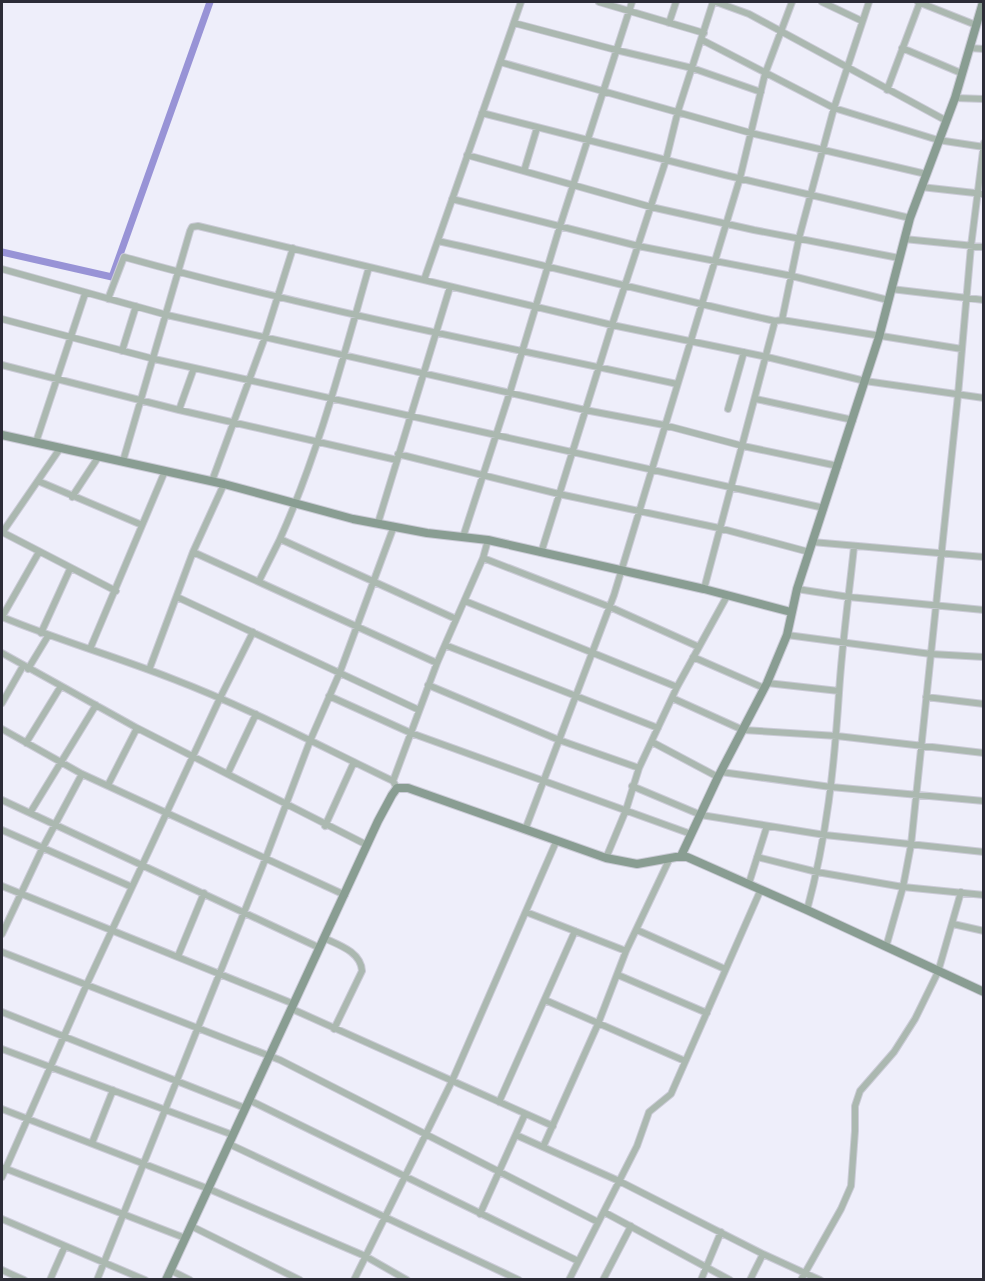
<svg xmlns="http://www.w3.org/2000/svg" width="985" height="1281" font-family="'Titillium Web',sans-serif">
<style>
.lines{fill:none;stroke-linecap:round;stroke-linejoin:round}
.canal{stroke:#9893d6;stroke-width:7}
.street-casing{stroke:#cbcbd7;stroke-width:8}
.secondary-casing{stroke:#cbcbd7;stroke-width:10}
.street{stroke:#abb8b0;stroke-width:6}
.secondary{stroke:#899d92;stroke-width:8}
</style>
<rect width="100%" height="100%" fill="#eeeefa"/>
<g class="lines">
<path class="canal" d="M2,252l110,25 98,-275"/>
<defs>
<path id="street" d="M599,2l105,31
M716,2l33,12 196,106
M822,2l40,19
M918,2l58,23
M514,23l102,27 76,18 69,24
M669,23l7,-21
M702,40l132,68 104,32 46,7
M902,48l59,25
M969,48l15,1
M500,62l251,71 175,41
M887,90l33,-88
M955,98l29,1
M482,113l243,62 185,43
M467,155l184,52 103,23 145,28
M524,171l13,-43
M921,187l63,7
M452,199l186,47 154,30 96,24
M904,239l80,8
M438,241c113,25 224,55 337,80l7,-1 180,29
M369,267c-26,91 -50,185 -89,272l176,80
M2,269l165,46 418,95 79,15 79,21 95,20
M424,280l97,-278
M891,289l93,11
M108,299l16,-42c182,51 368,87 553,127
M2,319l152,40 670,149
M782,320l17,-82 35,-130 35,-106
M122,351l14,-45
M2,365l177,45 218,50
M756,399l97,21
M728,409l16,-57
M179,410l15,-42
M36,442l49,-148
M398,454l161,40 160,34 90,24
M123,461l67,-230 2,-4 6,-1 414,99 155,32 98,24 119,17
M38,481l104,44
M212,481l53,-144 28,-89
M72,497l27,-41
M378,523l72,-236
M2,532l114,59
M2,533l59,-86
M463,537l47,-145 50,-166 72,-224
M812,542l172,15
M193,552l244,111
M541,553l71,-228 54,-165 12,-49 35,-109
M483,558l127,49 89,40
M259,581l21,-42
M704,589l71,-268
M797,589l52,8 135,13
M177,597l242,113
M465,601l212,86
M2,617c56,23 115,40 171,62 76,29 147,67 220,102l4,7
M2,617l37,-65
M41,633l29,-64
M787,635l144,19 53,3
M445,645l213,83
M90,649l75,-178
M2,653l135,75 230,117
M693,657l71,31
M28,669l20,-33
M149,670l44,-118 31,-68
M767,683l72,8
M428,685l131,55 80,28
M329,696l82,37 280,101
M926,697l58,7
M672,698l71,32 94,6 147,17
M2,703l21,-37
M2,729l80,45 263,121
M652,742l66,35
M26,743l35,-57
M721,772l110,15 153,14
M228,773l28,-59
M393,781l44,-118 46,-105 5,-18
M108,785l29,-57
M632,786l69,29 124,20 159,17
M2,800l318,148
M30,813l66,-108
M325,826l29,-64
M2,830l130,57
M525,830l89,-235 126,-417 25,-104 27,-72
M757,857l60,15 86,15 81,8
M606,858l20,-48 13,-42 38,-81 50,-91
M749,883l18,-57
M2,886l292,118
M807,910c20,-74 27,-141 32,-217 3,-49 10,-98 15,-146
M526,912l100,39
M953,924l31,7
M637,930l88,39
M2,934l40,-85 40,-75
M324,938c15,7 37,14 38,33l-28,58
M886,947l17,-60 8,-42 47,-450 13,-149 13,-103
M2,952l278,108 318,162
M178,956l26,-63
M618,975l89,38
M545,1000l140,61
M292,1009l261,117
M2,1012l243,96
M2,1049l231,86
M249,1100l329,161
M499,1102l76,-171
M2,1109l207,80 156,67 42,24
M516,1135l103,46 144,73 57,26
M92,1143l21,-53
M229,1144l290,136
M543,1147l55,-123 28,-73 44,-93
M4,1168l181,70
M2,1177l84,-191 134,-288 33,-66
M604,1212l126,68
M480,1214l45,-100
M2,1219l143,61
M191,1226l109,54
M2,1270l22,10
M170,1270l20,10
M50,1280l15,-34
M97,1280l168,-420 45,-119 30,-69 54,-146
M354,1280l98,-199 104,-239
M569,1280l68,-134 12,-34 22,-18 90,-205
M603,1280l28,-54
M701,1280l20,-48
M750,1280l13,-26
M801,1280l40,-71 10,-23 4,-55v-25l5,-15 34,-39 21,-33 23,-47 23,-80"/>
<path id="secondary" d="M2,435l222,49 129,35 74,14 61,7 216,49 87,23
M681,856l37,-79 49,-94 20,-48 10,-46 82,-252 31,-119 45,-120 28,-96
M166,1280l212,-459 14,-26 5,-7h11l198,70 31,6 39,-7h11l120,53 177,82"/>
</defs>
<use href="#street" class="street-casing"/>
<use href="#secondary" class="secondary-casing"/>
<use href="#street" class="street"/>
<use href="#secondary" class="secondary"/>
</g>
<rect width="985" height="1281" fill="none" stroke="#2c2c37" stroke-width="6"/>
</svg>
